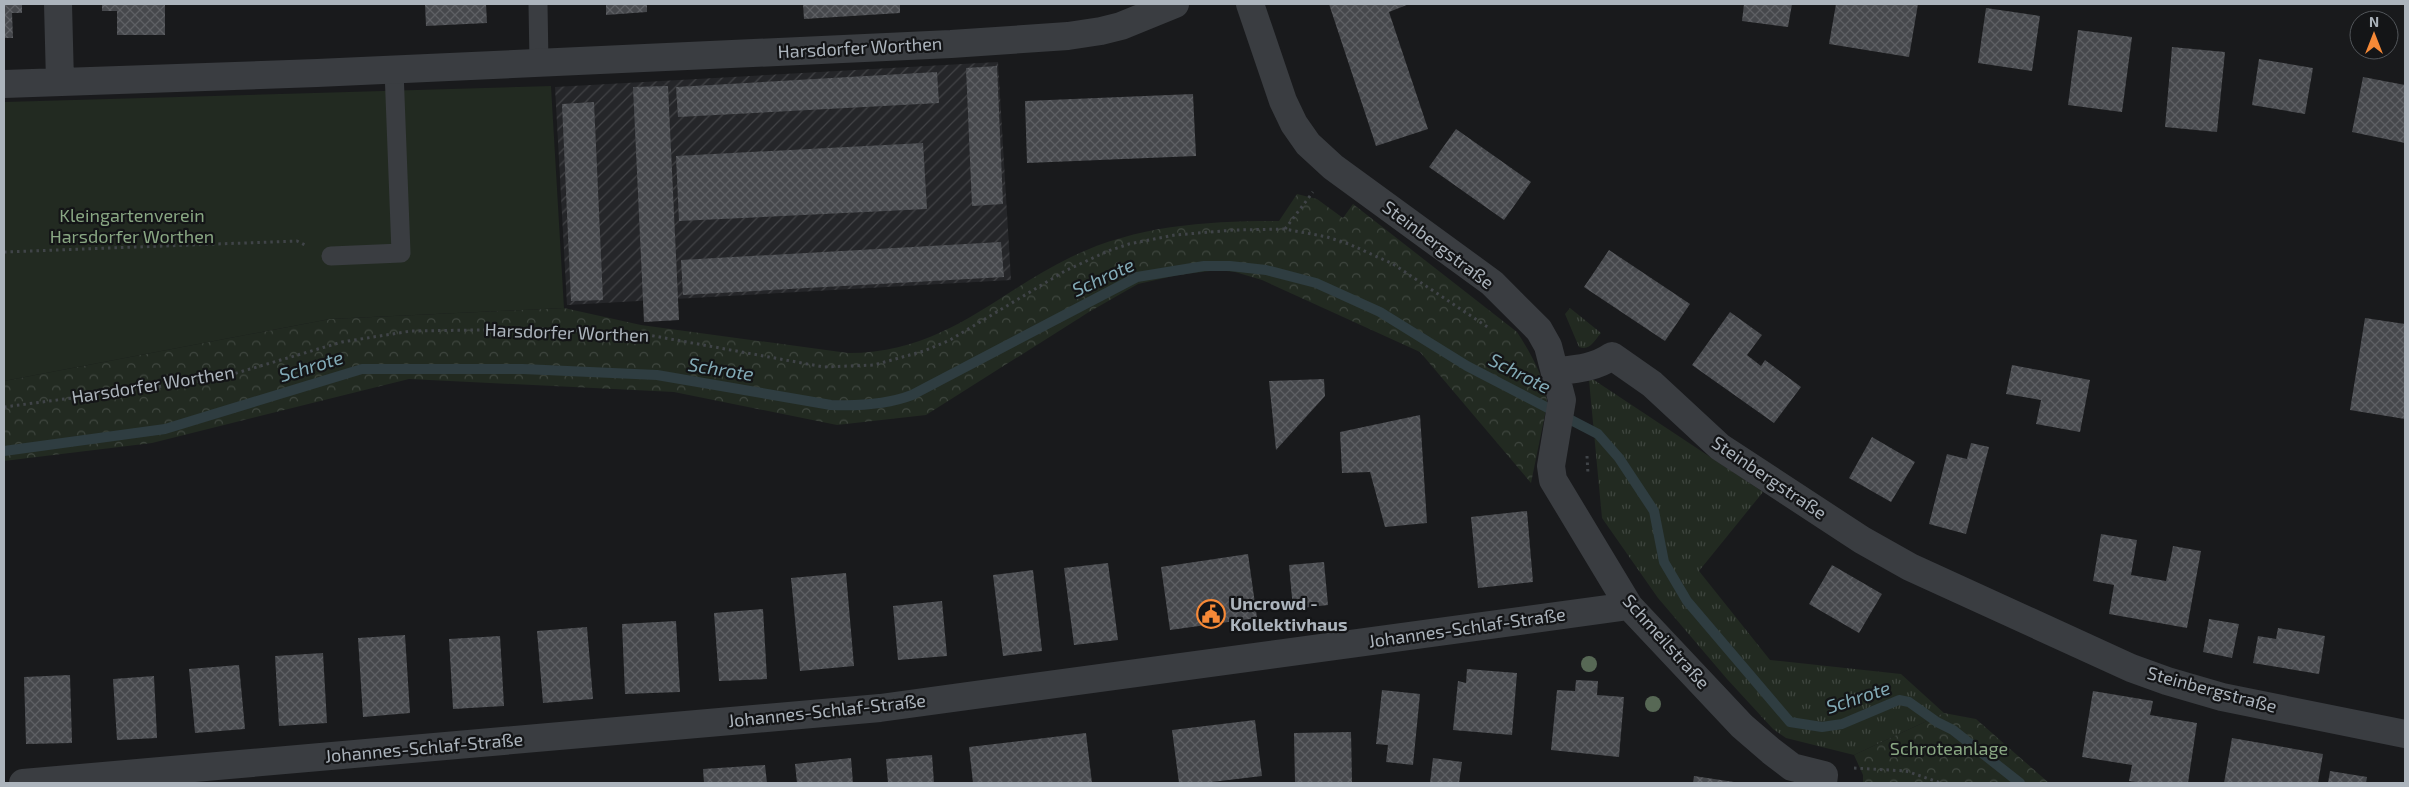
<svg xmlns="http://www.w3.org/2000/svg" width="2409" height="787" font-family="'Exo 2',sans-serif">
<style>
.industrial{fill:url(#industrial-furrows)}
.grass{fill:url(#grass-tufts)}
.park{fill:url(#park-crowns)}
.garden{fill:#222a21}
.lines{fill:none;stroke-linecap:round;stroke-linejoin:round}
.stream{stroke:#2f3d41;stroke-width:10}
.building{fill:url(#building-cross-hatch)}
.path{stroke:#404448;stroke-width:3;stroke-dasharray:2.5 4;stroke-linecap:butt}
.lane{stroke:#3a3d41;stroke-width:19}
.street{stroke:#3a3d41;stroke-width:28}
.tree{fill:#576855}
.labels{text-anchor:middle;stroke-width:4.5;stroke-linejoin:round;paint-order:stroke}
.street-label{font-size:18px;fill:#acb4bc;stroke:#141517}
.park-label{font-size:18px;fill:#89a783;stroke:#141517}
.poi-label{font-size:18px;font-weight:bold;fill:#acb4bc;stroke:#141517;text-anchor:start}
.water-label{font-size:19px;font-style:italic;fill:#83abb7;stroke:#141517}
</style>
<defs>
<pattern id="industrial-furrows" width="10" height="10" patternUnits="userSpaceOnUse" patternTransform="scale(1.25)"><rect width="10" height="10" fill="#252629"/><path d="M-1 1l2-2M0 10L10 0M9 11l2-2" fill="none" stroke="#424346"/></pattern>
<pattern id="grass-tufts" width="24" height="20" patternUnits="userSpaceOnUse" patternTransform="scale(1.25)"><rect width="24" height="20" fill="#222a21"/><path d="M3 7l-1-3M5 7V3M7 7l1-3M15 17l-1-3M17 17v-4M19 17l1-3" fill="none" stroke="#3f463f"/></pattern>
<pattern id="park-crowns" width="20" height="18" patternUnits="userSpaceOnUse" patternTransform="scale(1.25)"><rect width="20" height="18" fill="#222a21"/><path d="M2 6a3 3 0 1 1 6 0M12 15a3 3 0 1 1 6 0" fill="none" stroke="#3f463f"/></pattern>
<pattern id="building-cross-hatch" width="8" height="8" patternUnits="userSpaceOnUse" patternTransform="scale(1.25)"><rect width="8" height="8" fill="#46484c"/><path d="M0 0l8 8M0 8l8-8" fill="none" stroke="#5e6064"/></pattern>
</defs>
<rect width="100%" height="100%" fill="#191a1c"/>
<path class="industrial" d="M998,62l13,218 -444,25 -12,-218z"/>
<path class="grass" d="M1570,308l31,25c-7,8 -11,18 -22,14l-14,-33z
M1589,380h5l169,112 -64,79 71,89 131,14 43,39 -90,42 -68,-17 -13,-9 -46,-50 -69,-81 -56,-80z"/>
<path class="park" d="M1297,194l20,5 26,19 10,-14 164,128c12,18 31,51 30,73l-16,78 -111,-131 -158,-72 -27,-8 -17,-2 -40,5 -40,9 -49,28 -163,103 -89,10 -163,-33 -265,-13 -257,64 -148,18v-80l326,-62 234,-11 77,17 207,28c96,0 145,-58 223,-96 66,-32 136,-36 208,-36z
M1944,713l32,6 73,64h-186v-8l-9,-20z"/>
<path class="garden" d="M551,86l13,222 -234,11 -326,62v-279z"/>
<g class="lines">
<path class="stream" d="M4,451l161,-22 197,-60h161l134,6 174,30c27,1 55,0 81,-10l225,-118 67,-11h26l36,4 50,13 64,29 87,54 131,68 21,24 35,53 10,51 23,39 103,121 32,5 20,-3 57,-24 10,2 28,20 16,8 67,53"/>
</g>
<path class="building" d="M4,4h18v9h-10l1,25h-9z
M102,4h63v31h-48v-24h-15z
M425,4h61l1,19 -61,3z
M606,4h41v8l-41,3z
M803,4h97v9l-96,6z
M1329,4h80l-20,8 39,117 -52,17z
M1744,4h48l-4,23 -46,-6z
M1836,4h82l-9,53 -80,-13z
M1986,8l54,8 -8,55 -54,-8z
M2078,30l54,7 -10,75 -54,-7z
M2172,47l53,5 -8,80 -52,-5z
M2259,59l54,9 -8,46 -53,-9z
M997,66l6,138 -31,2 -6,-138z
M937,72l2,31 -261,14 -2,-30z
M2363,77l42,8v58l-53,-11z
M668,86l11,234 -35,2 -11,-235z
M1193,94l3,62 -169,7 -2,-62z
M594,102l9,198 -32,1 -9,-197z
M1456,129l75,53 -27,38 -75,-53z
M923,143l4,66 -248,12 -3,-65z
M1001,242l3,35 -321,18 -2,-35z
M1609,250l81,54 -25,37 -81,-54z
M1730,312l32,23 -15,20 14,11 4,-6 36,27 -27,36 -82,-58z
M2365,318l40,6v95l-55,-9z
M2012,365l78,15 -10,52 -44,-8 5,-24 -35,-6z
M1324,379l1,17 -49,54 -7,-69z
M1420,415l7,108 -42,4 -15,-55 -28,1 -2,-41z
M1872,437l43,25 -24,40 -42,-24z
M1971,443l18,4 -23,87 -37,-10 18,-70 20,5z
M1527,511l6,71 -55,6 -7,-71z
M2101,534l36,6 -6,35 24,4 11,2 7,-35 28,5 -14,77 -78,-14 5,-29 -21,-4z
M1248,554l9,64 -87,12 -9,-63z
M1324,562l4,43 -35,4 -4,-44z
M1108,563l10,77 -44,5 -10,-77z
M1832,565l50,29 -23,39 -50,-29z
M1033,570l9,81 -39,5 -10,-81z
M846,573l8,93 -54,5 -9,-93z
M942,601l5,55 -49,4 -5,-54z
M763,609l4,70 -48,2 -5,-68z
M2209,619l30,5 -7,34 -29,-6z
M676,621l4,71 -55,2 -3,-70z
M587,627l6,72 -50,4 -6,-72z
M2278,628l47,8 -6,38 -66,-11 5,-27 18,3z
M405,635l5,78 -47,4 -5,-79z
M500,636l4,70 -51,3 -4,-70z
M323,653l4,70 -48,3 -4,-70z
M239,665l6,64 -50,4 -6,-64z
M1467,669l50,4 -5,62 -59,-5 5,-49 8,2z
M70,675l2,68 -46,1 -2,-67z
M154,676l3,62 -40,2 -4,-61z
M1576,680l22,1 -1,14 27,2 -5,60 -68,-7 6,-60 18,1z
M1382,690l38,4 -7,71 -27,-3 2,-17 -12,-1z
M2093,691l60,10 -3,14 47,8 -9,60h-46l-13,-2 3,-16 -50,-8z
M1255,720l7,56 -59,7h-24l-7,-53z
M1351,732l1,51h-57l-1,-50z
M1086,733l6,50h-119l-4,-36z
M2232,738l91,16 -5,29h-94z
M932,755l2,28h-46l-2,-24z
M851,758l2,25h-56l-2,-19z
M1433,758l29,4 -3,21h-29z
M765,765l2,18h-63l-1,-14z
M2330,771l37,6 -1,6h-38z
M1694,776l40,6v1h-41z"/>
<g class="lines">
<path class="path" d="M1285,229l28,-37
M4,252l293,-11 10,5
M4,407l212,-28 126,-37 69,-11 129,-2 103,5 181,33 50,-2 50,-14 26,-11 115,-69 43,-20 21,-7 46,-9 59,-5 51,-1 42,8 22,7 44,20 96,64
M1587,456l1,18
M1854,768l52,3 35,12"/>
<path class="lane" d="M538,4l1,59
M331,256l70,-3 -7,-183"/>
<path class="street" d="M58,4l2,78
M1250,4l33,97 11,23 14,20 25,23 159,116 47,47 9,16 14,54 -11,66 2,14 76,126 113,120 29,25 21,16 32,8 -1,8
M4,84l313,-11 634,-29 117,-8 33,-5 20,-5 54,-22
M1556,371c20,-2 39,-3 56,-15l40,28 68,63 142,93 48,27 221,101 36,13 55,16 183,37
M23,783l857,-75 749,-102"/>
</g>
<g class="tree">
<circle cx="1589" cy="664" r="8"/>
<circle cx="1653" cy="704" r="8"/>
</g>
<defs>
<symbol id="civic-ring" viewBox="-11 -11 22 22"><circle r="9.5" fill="#141517" stroke="#f68937" stroke-width="1.5"/><path d="M-.6-6.5H3V-4.5H.6V-3L4-1V1h2V6H-6V1h2V-1L-.6-3ZM-1.2 2.5V6h2.4V2.5Z" fill="#f68937"/></symbol>
</defs>
<g fill-rule="evenodd">
<use href="#civic-ring" x="1195" y="598" width="32" height="32"/>
</g>
<g class="labels">
<g class="street-label">
<text transform="translate(860 48) rotate(-3)" y="6">Harsdorfer Worthen</text>
<text transform="translate(1438 245) rotate(37)" y="6">Steinbergstraße</text>
<text transform="translate(567 333) rotate(2)" y="6">Harsdorfer Worthen</text>
<text transform="translate(153 385) rotate(-9)" y="6">Harsdorfer Worthen</text>
<text transform="translate(1769 478) rotate(34)" y="6">Steinbergstraße</text>
<text transform="translate(1467 628) rotate(-8)" y="6">Johannes-Schlaf-Straße</text>
<text transform="translate(1666 642) rotate(48)" y="6">Schmeilstraße</text>
<text transform="translate(2212 690) rotate(15)" y="6">Steinbergstraße</text>
<text transform="translate(827 711) rotate(-6)" y="6">Johannes-Schlaf-Straße</text>
<text transform="translate(424 748) rotate(-5)" y="6">Johannes-Schlaf-Straße</text>
</g>
<g class="park-label">
<text x="132" y="222">Kleingartenverein<tspan x="132" dy="21">Harsdorfer Worthen</tspan></text>
<text x="1949" y="755">Schroteanlage</text>
</g>
<g class="poi-label">
<text x="1230" y="610">Uncrowd -<tspan x="1230" dy="21">Kollektivhaus</tspan></text>
</g>
<g class="water-label">
<text transform="translate(1103 277) rotate(-25)" y="7">Schrote</text>
<text transform="translate(311 366) rotate(-17)" y="7">Schrote</text>
<text transform="translate(721 369) rotate(9)" y="7">Schrote</text>
<text transform="translate(1520 373) rotate(27)" y="7">Schrote</text>
<text transform="translate(1858 697) rotate(-18)" y="7">Schrote</text>
</g>
</g>
<rect width="2409" height="787" fill="none" stroke="#acb4bc" stroke-width="10"/>
<g transform="translate(2374 35)"><circle r="24" fill="#141517" stroke="#515559"/>
<path d="M0-4L9 19L0 12L-9 19Z" fill="#f68937"/>
<text y="-8" font-size="14" font-weight="bold" text-anchor="middle" fill="#acb4bc">N</text>
</g>
</svg>
